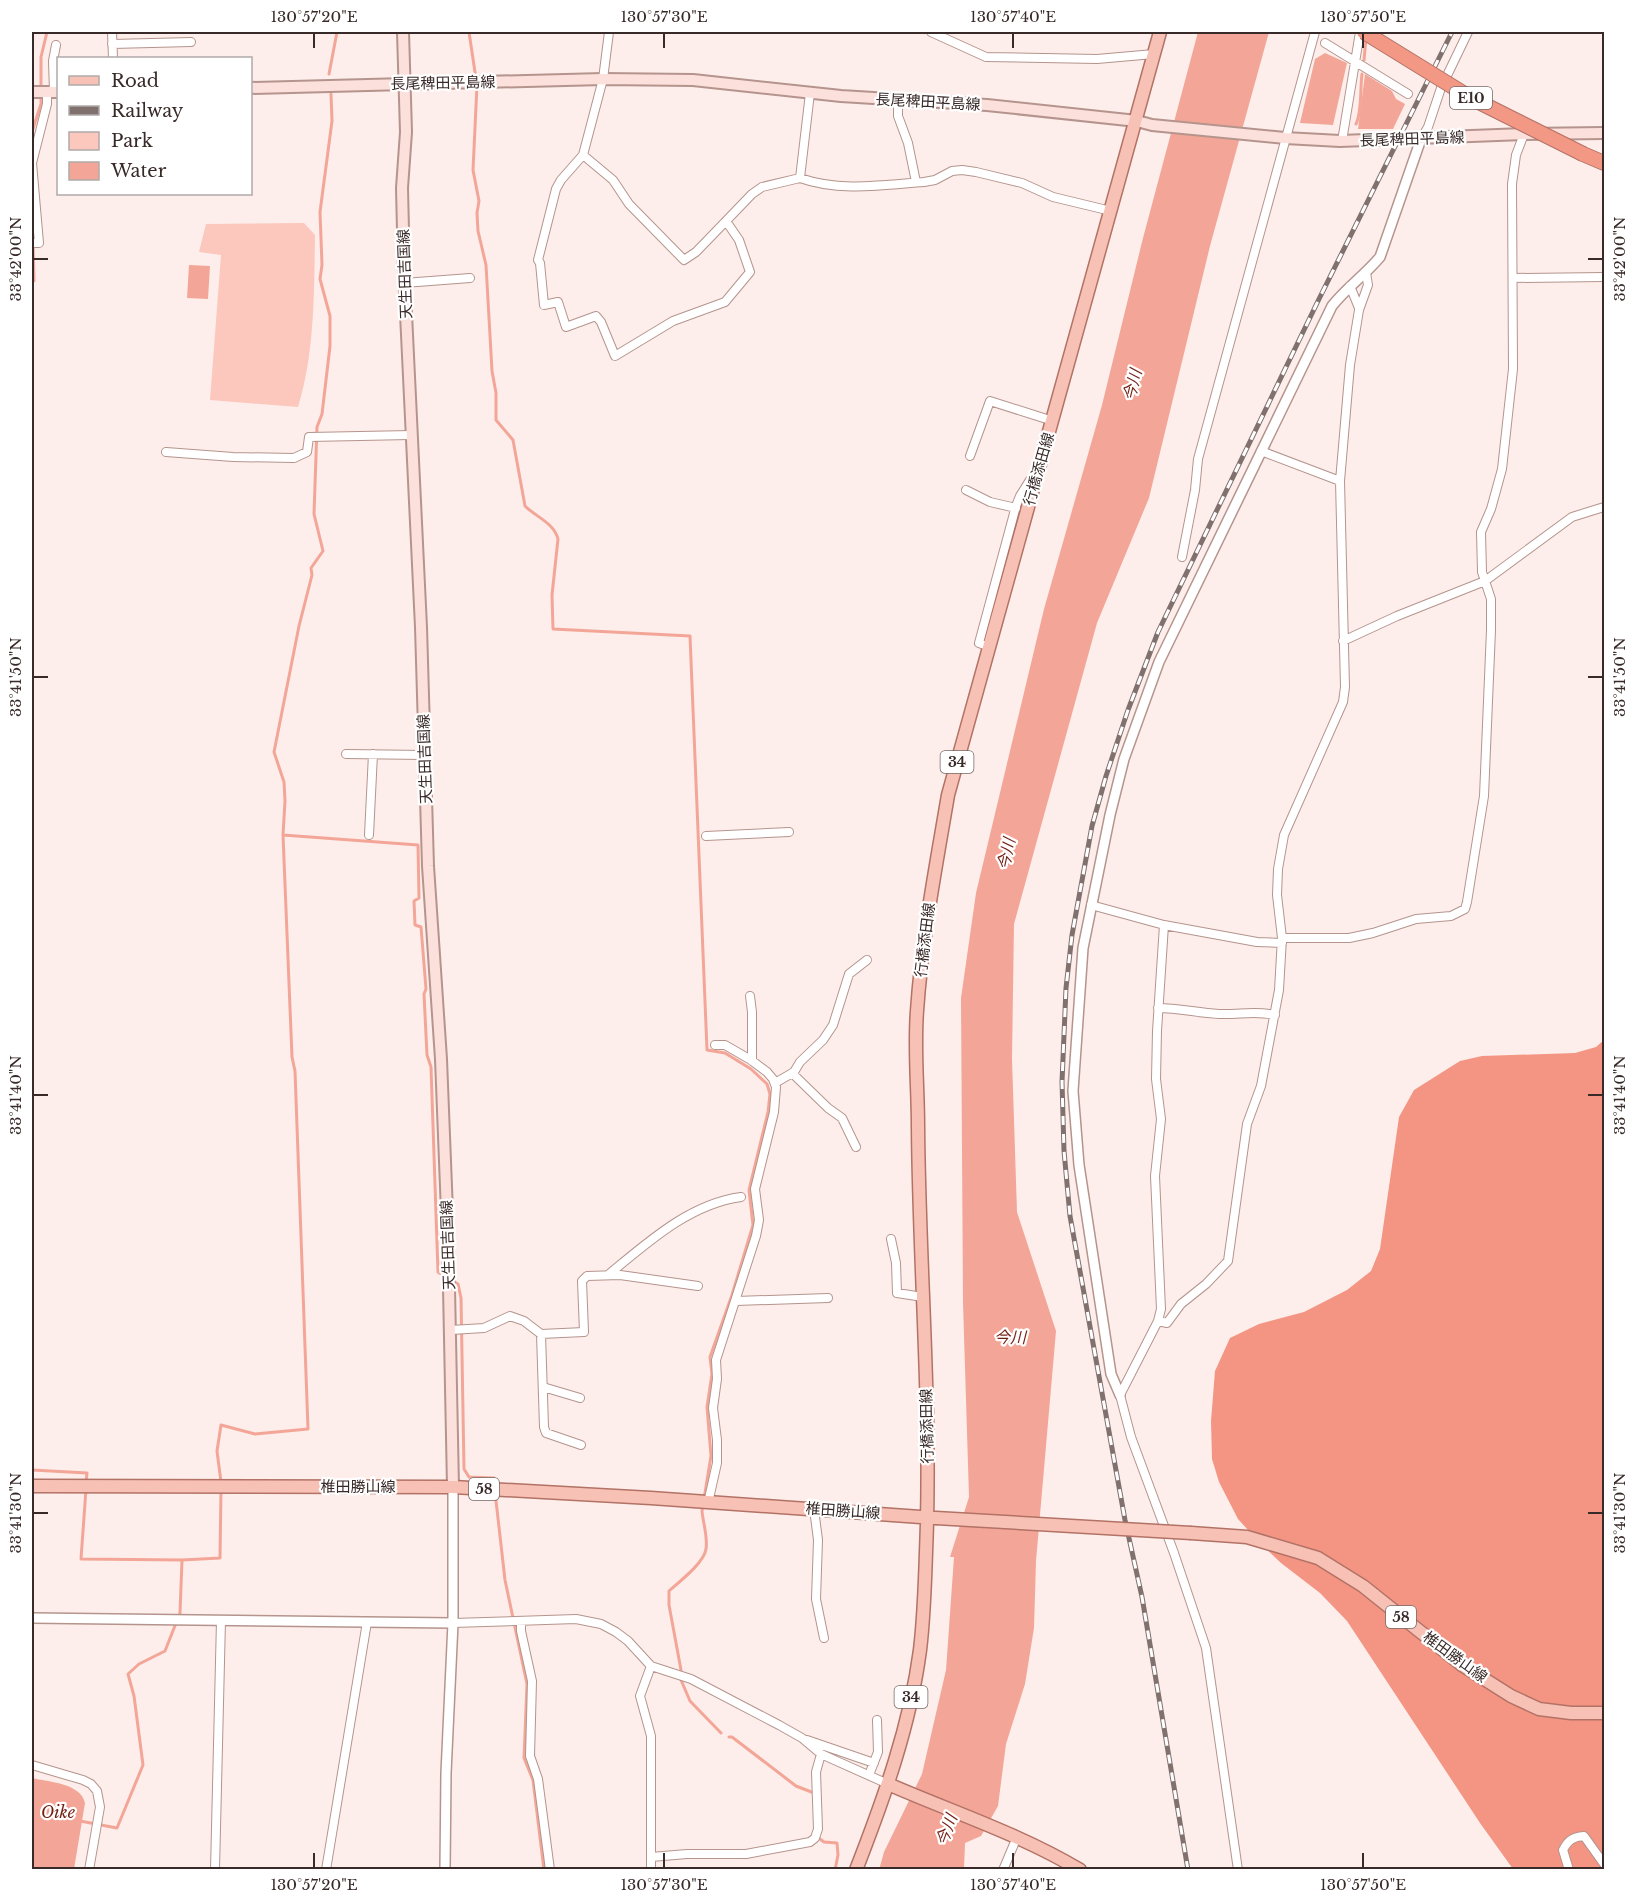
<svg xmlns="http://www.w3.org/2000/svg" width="1636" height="1901" font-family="'Libre Baskerville','Noto Sans JP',serif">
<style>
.green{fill:#fcc7bc}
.forest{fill:#f49583}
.water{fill:#f3a697}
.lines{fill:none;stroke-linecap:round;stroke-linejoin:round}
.stream{stroke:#f3a697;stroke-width:3}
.minor-casing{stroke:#b5948d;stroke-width:10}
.tertiary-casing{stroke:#b5948d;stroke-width:12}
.secondary-casing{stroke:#b5948d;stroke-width:14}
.primary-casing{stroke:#b27265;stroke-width:15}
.motorway-casing{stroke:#b27265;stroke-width:16}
.minor{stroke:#fff;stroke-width:8}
.tertiary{stroke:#fff;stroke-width:9}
.secondary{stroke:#fce0db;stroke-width:10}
.primary{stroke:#f8c1b6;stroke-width:12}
.motorway{stroke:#f49886;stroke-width:14}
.rail-casing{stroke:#80716f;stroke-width:5}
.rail{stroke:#fff;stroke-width:3;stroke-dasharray:9;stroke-linecap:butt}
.primary-bridge-casing{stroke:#b27265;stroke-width:15;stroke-linecap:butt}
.motorway-bridge-casing{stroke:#b27265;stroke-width:16;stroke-linecap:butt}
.primary-bridge{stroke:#f8c1b6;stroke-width:12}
.motorway-bridge{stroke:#f49886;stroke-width:14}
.ticks{fill:none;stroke:#382a28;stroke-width:2}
.labels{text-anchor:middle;stroke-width:4.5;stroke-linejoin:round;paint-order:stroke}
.shield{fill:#fff;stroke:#746a68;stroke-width:1.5}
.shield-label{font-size:14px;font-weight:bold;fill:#382a28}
.street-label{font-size:15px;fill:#382a28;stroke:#fff}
.water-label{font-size:16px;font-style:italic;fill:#721f13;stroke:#fff}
.neatline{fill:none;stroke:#382a28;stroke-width:2}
.ticks-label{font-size:15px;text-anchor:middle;fill:#382a28}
</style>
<rect width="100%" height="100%" fill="#fdeeeb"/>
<path class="green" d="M304,223l11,12c-1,57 0,117 -17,172l-88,-7 11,-145 -22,-3 7,-28z"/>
<path class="forest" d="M1604,1040v829h-91l-33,-46 -133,-202 -27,-28 -39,-30 -23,-22 -20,-22 -19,-37 -7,-23 -1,-38 4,-50 15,-33 29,-14 45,-12 43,-22 24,-19 9,-22 19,-132 15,-27 46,-29 22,-5 93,-3 21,-6z"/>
<path class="water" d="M1198,32h71l-59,214 -61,252 -52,125 -83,301 -2,135 5,153 39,119 -20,230 -2,67 -9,56 -19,60 -8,62 -17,30 -16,7 -1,26 -85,1 5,-18 38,-78 24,-104 8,-113h-4l19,-60 -6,-194 -2,-305 15,-105 68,-284 58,-204 41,-167z
M1325,53l22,10 -14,62 -33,-2 15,-64z
M1365,74l27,17 4,8 9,5 -12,25h-35z
M189,265l21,1 -2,33 -21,-1z
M32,1778c16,4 49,5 53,25l-11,66h-42z"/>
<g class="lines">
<path class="stream" d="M469,32l7,47
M1364,60l2,-22
M329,74l8,-42
M477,85l-4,85 6,31 -2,12 1,18 8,34 6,106 4,22v27l17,20 12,66c11,11 29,17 33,33l-6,56 1,34 137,7 17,414 18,3 26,16 16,15 3,10 -2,18 -19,78 4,35 -21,70 -22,62 2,17 -5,33 4,49 -7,43
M1356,124c6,-12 4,-35 6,-50
M32,132l9,-28v-47l6,-25
M32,206l2,75
M283,835l135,10 1,53 -5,3 1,24 6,2 5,62 -2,5 3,61 4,12 7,205 9,6
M453,1281l5,3 3,14 3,171 5,8 25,1 1,8
M32,1470l55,3 -1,10
M221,1482l-4,-31 4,-26 34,9 53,-5 -13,-358 -3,-14 -9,-222 2,-34 -1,-19 -10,-30 25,-126 13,-51 -1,-7 12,-17 -9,-37 3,-87 5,-13 8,-68v-30l-10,-37 2,-14 -2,-53 12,-91 -1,-27
M495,1492l10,88 22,104 -3,74 9,22 11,90
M182,1560l38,-2 1,-69
M681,1670l-12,-65v-14c10,-9 35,-28 37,-42 2,-12 -3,-26 -4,-38l1,-6
M681,1680l9,21 31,32
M729,1737h3l64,49 18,7
M80,1821l37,7 26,-63 -9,-69 -6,-22 11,-10 26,-13 15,-38 2,-53 -101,-1 5,-70
M820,1839l4,3 13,1 1,12 -3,15"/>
<defs>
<path id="minor" d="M112,32l1,26
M609,32l-6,47 -20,76 -22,25 -5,9 -18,71 2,3 4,42 14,-3 8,25 30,-11 5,6 14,34 58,-35 52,-19 25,-30 -11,-32 -13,-19 26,-27 10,-7 38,-9 10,-85
M931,32l55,25 111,2 57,-5
M1325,43l83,51
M112,44l79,-2
M54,92l-1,-31 3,-16
M898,100v16l10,27 8,39
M1421,139l7,-12 13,-39 27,-56
M1342,141l18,-109
M583,155l30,25 16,24 55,56 12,-8 30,-31
M800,178c39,14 83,7 124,4l11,-2 17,-9 10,-1 14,2 46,11 31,14 58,14
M32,243h7l-7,-80 15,-59v-12
M1513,278l91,-1
M404,283l66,-5
M1350,286l9,22
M1261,451l79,30
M166,452l67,5 61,1 13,-6 2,-15 102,-2
M970,456l20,-55 63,20
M966,490l24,12 26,6
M1182,557l13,-67 3,-31 117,-427
M1343,641l54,-25 88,-35 87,-64 32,-10
M990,647l-11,-4 37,-137 4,-10 10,-16 6,1
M346,754l79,1
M369,835l4,-81
M706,836l83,-4
M1091,905l73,20 93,17 25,1
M1164,925l-7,106 -1,48 5,40 -6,57 6,133 -3,12 -38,74 11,42 43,116 32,95 32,222
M1282,938h67l24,-5 43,-14 35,-3 14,-7 2,-7 17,-106 7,-166v-31l-9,-27 -1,-40 10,-23 11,-40 11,-100 -1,-185 4,-29 8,-21
M750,996l2,16v49
M1158,1008c21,0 40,5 61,6 20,1 35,-4 56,1
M792,1073l36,35 14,10 14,29
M775,1083l19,-11 6,-10 23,-22 10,-15 16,-51 18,-14
M891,1239l5,24 1,30 26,4
M608,1275c39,-32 81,-71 133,-78
M736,1301l92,-3
M1158,1321l9,2 14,-19 25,-20 22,-23 19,-137 14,-38 18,-96 3,-52 -5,-43 1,-26 6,-34 59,-133 2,-15 -5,-206 10,-116 9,-55 9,-25 -2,-12
M451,1330l33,-2 26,-12 14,5 17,13 43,-2 -2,-51 5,-5 33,-1 78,11
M541,1334l3,93 2,6 35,12
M543,1387l37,11
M708,1503l9,-40v-23l-4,-32 4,-29 -1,-19 40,-124 3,-16 -4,-31 19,-77 2,-25 -3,-8 -6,-7 -16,-12 -26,-15h-10
M814,1509l4,31 -2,59 8,39
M521,1621v10l11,50 -2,75 8,23 12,91
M453,1623l123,-4 25,5 15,8 12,9 23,25 40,13 88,46 23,13 19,16 67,30
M807,1740l67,23
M32,1765l51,15 8,4 6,7 3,16 -11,63
M869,1775l9,-23 -1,-32
M651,1857l36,-3h59l64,-12 5,-4 3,-9 -2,-57 5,-18
M215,1870l6,-250
M326,1870l41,-248
M651,1870v-134l-11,-40 11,-30
M1003,1870l14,-33
M1569,1870l-6,-20c5,-10 10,-13 21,-14l20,28"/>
<path id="tertiary" d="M1120,1395l-9,-21 -32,-209 -6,-74 10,-143 27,-133 14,-56 35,-97 173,-356c14,-18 33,-31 48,-49l41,-118
M32,1618l421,5
M445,1870l1,-97 7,-150v-136"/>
<path id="secondary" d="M403,32l3,100 -4,56 2,84 17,355 7,239 13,193 7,179 5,249
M250,88l353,-9 90,1 148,16 146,9 150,16 15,4 133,13 55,3 184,-7 80,-1
M32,92h26"/>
<path id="primary" d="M32,1486l421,1 198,11 284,20
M1191,1533l56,4 71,21 45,28 99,79 49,31 28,13 32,4h33
M888,1784c64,28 132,50 192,86
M856,1870c28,-72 54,-144 64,-220 4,-33 5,-66 6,-98 6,-143 -7,-284 -8,-426 0,-38 -4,-77 -1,-115 5,-73 19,-145 31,-216l212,-763"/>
<path id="motorway" d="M1583,154l21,9"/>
</defs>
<use href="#minor" class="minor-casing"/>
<use href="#tertiary" class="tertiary-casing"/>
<use href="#secondary" class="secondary-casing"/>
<use href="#primary" class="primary-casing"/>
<use href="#motorway" class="motorway-casing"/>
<use href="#minor" class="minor"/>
<use href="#tertiary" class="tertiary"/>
<use href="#secondary" class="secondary"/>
<use href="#primary" class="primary"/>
<use href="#motorway" class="motorway"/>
<defs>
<path id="rail" d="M1188,1870l-46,-273 -17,-77 -55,-304 -6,-65 -2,-69 4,-94 6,-53 20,-109 14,-50 22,-66 30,-78 161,-333 133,-267"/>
</defs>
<use href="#rail" class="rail-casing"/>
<use href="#rail" class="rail"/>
<defs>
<path id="primary-bridge" d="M936,1518l255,15"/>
<path id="motorway-bridge" d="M1364,32l107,66 112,56"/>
</defs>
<use href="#primary-bridge" class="primary-bridge-casing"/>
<use href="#motorway-bridge" class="motorway-bridge-casing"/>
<use href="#primary-bridge" class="primary-bridge"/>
<use href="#motorway-bridge" class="motorway-bridge"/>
</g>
<path class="ticks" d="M314,33v15M664,33v15M1013,33v15M1363,33v15M33,259h15M1588,259h15M33,677h15M1588,677h15M33,1095h15M1588,1095h15M33,1513h15M1588,1513h15M314,1853v15M664,1853v15M1013,1853v15M1363,1853v15"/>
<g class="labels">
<g class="shield">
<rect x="1450" y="87" width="42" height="22" rx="4.5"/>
<rect x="940.5" y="751" width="33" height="22" rx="4.5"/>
<rect x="469" y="1478" width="30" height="22" rx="4.5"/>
<rect x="1386" y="1606" width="30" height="22" rx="4.5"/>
<rect x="894.5" y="1686" width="33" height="22" rx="4.5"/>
</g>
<g class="shield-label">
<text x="1471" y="103">E10</text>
<text x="957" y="767">34</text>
<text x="484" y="1494">58</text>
<text x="1401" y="1622">58</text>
<text x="911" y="1702">34</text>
</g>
<g class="street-label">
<text transform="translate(443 83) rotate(-1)" y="5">長尾稗田平島線</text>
<text transform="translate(928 102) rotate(3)" y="5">長尾稗田平島線</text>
<text transform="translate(1412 139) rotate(-2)" y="5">長尾稗田平島線</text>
<text transform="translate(405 274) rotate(-92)" y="5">天生田吉国線</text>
<text transform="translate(1039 469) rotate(-74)" y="5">行橋添田線</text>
<text transform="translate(425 759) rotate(-92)" y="5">天生田吉国線</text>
<text transform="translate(925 940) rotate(-83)" y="5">行橋添田線</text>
<text transform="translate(448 1245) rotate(-92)" y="5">天生田吉国線</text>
<text transform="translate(927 1426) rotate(-91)" y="5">行橋添田線</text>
<text x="358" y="1492">椎田勝山線</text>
<text transform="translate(843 1511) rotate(4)" y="5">椎田勝山線</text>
<text transform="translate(1455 1657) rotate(36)" y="5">椎田勝山線</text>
</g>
<g class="water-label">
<text transform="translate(1132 385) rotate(-76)" y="6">今川</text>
<text transform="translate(1006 854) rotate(-78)" y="6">今川</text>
<text x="1010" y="1343">今川</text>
<text x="58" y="1818">Oike</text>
<text transform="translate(946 1830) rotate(-70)" y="6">今川</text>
</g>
</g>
<rect width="1636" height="1901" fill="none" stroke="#ffffff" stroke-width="66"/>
<rect x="57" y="57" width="195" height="138" fill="#ffffff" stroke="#afaaa9" stroke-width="1.5"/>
<rect x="69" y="76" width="30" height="9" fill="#f8c1b6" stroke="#afaaa9" stroke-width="1.5"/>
<text x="111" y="87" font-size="18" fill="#382a28">Road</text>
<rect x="69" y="106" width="30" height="9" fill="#80716f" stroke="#afaaa9" stroke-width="1.5"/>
<text x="111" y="117" font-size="18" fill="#382a28">Railway</text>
<rect x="69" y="132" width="30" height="18" fill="#fcc7bc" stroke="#afaaa9" stroke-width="1.5"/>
<text x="111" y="147" font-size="18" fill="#382a28">Park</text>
<rect x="69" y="162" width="30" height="18" fill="#f3a697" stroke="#afaaa9" stroke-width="1.5"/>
<text x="111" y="177" font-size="18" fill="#382a28">Water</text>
<rect x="33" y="33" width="1570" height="1835" class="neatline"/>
<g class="ticks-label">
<text x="314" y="22">130°57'20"E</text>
<text x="664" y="22">130°57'30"E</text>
<text x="1013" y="22">130°57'40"E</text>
<text x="1363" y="22">130°57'50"E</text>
<text transform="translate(16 259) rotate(-90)" y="5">33°42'00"N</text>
<text transform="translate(1620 259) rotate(-90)" y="5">33°42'00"N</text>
<text transform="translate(16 677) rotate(-90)" y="5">33°41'50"N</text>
<text transform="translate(1620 677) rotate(-90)" y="5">33°41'50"N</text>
<text transform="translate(16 1095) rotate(-90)" y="5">33°41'40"N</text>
<text transform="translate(1620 1095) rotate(-90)" y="5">33°41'40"N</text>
<text transform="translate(16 1513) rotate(-90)" y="5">33°41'30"N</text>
<text transform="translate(1620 1513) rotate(-90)" y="5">33°41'30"N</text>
<text x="314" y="1890">130°57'20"E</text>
<text x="664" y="1890">130°57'30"E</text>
<text x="1013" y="1890">130°57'40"E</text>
<text x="1363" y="1890">130°57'50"E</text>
</g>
</svg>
